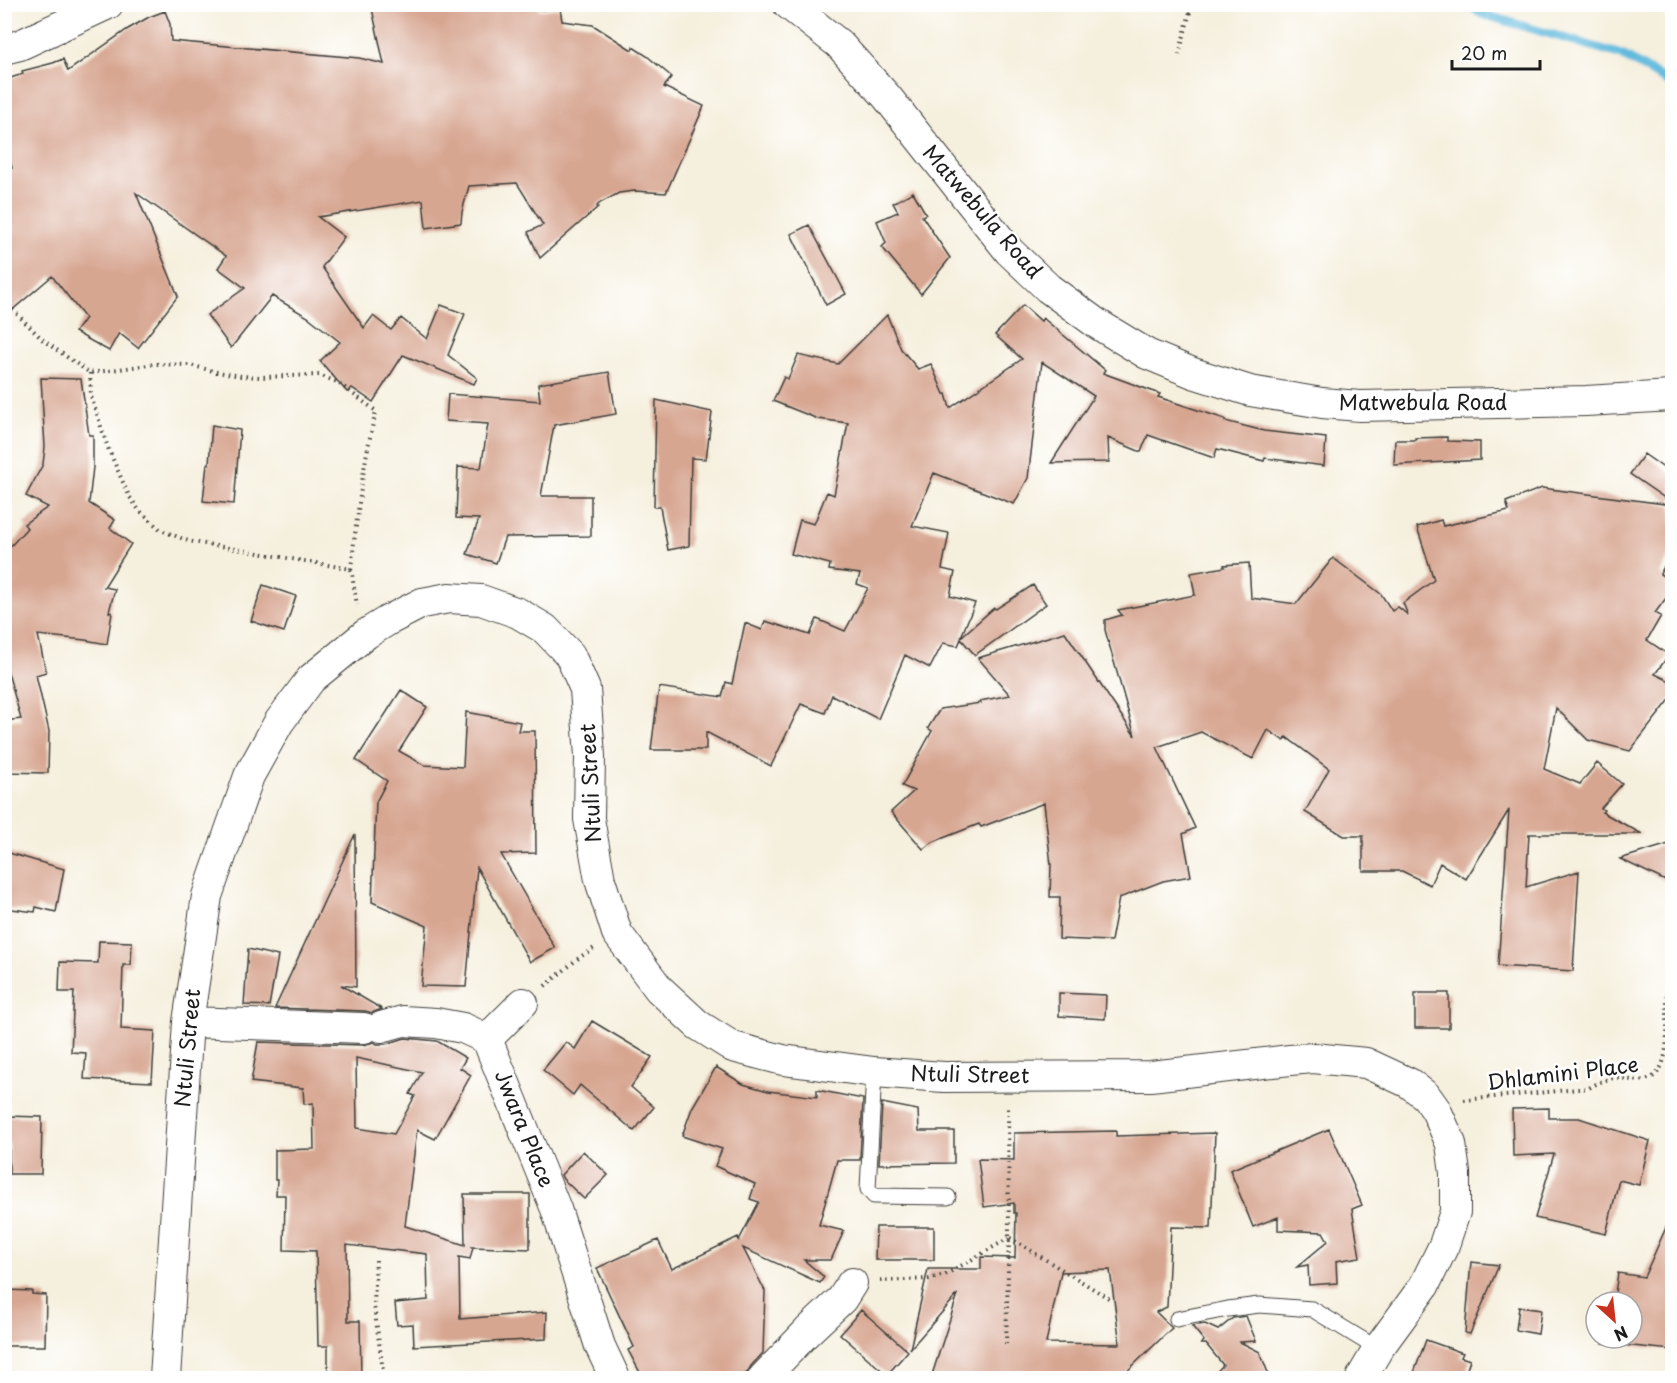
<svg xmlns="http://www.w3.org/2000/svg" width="1677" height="1383" font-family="'Playpen Sans',sans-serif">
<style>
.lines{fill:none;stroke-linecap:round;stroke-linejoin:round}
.stream{stroke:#60b9dd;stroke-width:9}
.building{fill:#d7a691;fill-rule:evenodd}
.lane-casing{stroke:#3d3c39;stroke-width:17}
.street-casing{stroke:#3d3c39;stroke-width:32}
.path{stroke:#3d3c39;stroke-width:4;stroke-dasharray:1.5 4.5;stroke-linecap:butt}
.lane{stroke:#fff;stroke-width:15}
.street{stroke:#fff;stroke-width:30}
.labels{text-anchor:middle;stroke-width:5;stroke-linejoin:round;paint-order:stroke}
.street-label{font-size:21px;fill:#1c1c1c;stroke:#fff}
</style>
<rect width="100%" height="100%" fill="#fff"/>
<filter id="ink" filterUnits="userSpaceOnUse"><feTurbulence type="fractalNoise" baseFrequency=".0167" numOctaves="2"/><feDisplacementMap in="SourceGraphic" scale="12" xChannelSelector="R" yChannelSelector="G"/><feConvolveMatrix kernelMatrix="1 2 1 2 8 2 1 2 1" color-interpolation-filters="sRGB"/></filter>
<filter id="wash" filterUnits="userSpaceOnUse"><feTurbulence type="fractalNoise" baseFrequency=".008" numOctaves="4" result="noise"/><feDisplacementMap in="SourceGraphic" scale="24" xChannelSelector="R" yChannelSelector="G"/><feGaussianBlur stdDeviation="1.35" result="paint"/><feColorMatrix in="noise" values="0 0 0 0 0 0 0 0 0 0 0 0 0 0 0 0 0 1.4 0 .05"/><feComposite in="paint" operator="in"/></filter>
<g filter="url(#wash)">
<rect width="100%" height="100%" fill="#f5efdd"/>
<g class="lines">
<path class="stream" d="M1468,4l14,10 140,41 50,29"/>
</g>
<g id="blocks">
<path class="building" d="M371,4h162l8,6 19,-2 2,13 31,4 39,25 1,-3 14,9 25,21 -8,10 40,19 -38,87 -32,-2 -15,2 -19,10 -3,3 1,1 -58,51 -12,-26 15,-7 -26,-42 -48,3 -7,26 -1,11 -35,5 -3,-28 -105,17 26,20 -22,30 42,61 9,-12 18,14 10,-12 26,21 14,-34 24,9 -17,41 29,23 -3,6 -71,-29 -30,47 -21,-14 -5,4 -27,-31 20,-19 -32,-25 -36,-21 -41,52 -24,-33 38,-27 -27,-20 8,-12 -90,-63 42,103 -40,52 -19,-15 -10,18 -34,-19 10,-14 -33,-42 -48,41v-145l8,-4 -8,-37v-51l19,-6 -1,-3 31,-8 10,-4 5,12 60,-42 21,-12 16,-6 5,13 1,17 188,17 25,6z
M913,192l13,22 -4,2 28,42 -29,36 -39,-47 4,-4 -9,-22 21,-9 -5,-9z
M809,225l37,69 -20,11 -35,-71z
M1023,305l18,16 2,-3 62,52 -2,3 57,21 -2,3 67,22v2l39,10 62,7 -2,28 -59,-8 -1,3 -47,-12 -3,9 -66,-23 -7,17 -33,-14 1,24 -58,1 43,-67 -52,-34 -14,116 -14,26 -80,-31 -22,53 37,7 -7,36 13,3 -5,24 25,7 -14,34 33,-29 2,1 37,-24 13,19 -71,51 -14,-16 -3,7 -15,-3 -13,25 -25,-13 -27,64 -46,-24 -7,18 -24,-9 -30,62 -65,-34v18h-55l8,-63 63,10 4,-15 6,2 13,-61 17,7 3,-9 45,14 7,-16 28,12 23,-43 -11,-4 3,-10 -31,-4 1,-6 -39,-10 9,-34 14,4 13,-32 7,3 14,-72 -30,-4 -45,-18 11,-24 4,2 10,-24 40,9 49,-49 14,34 17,20 13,-5 13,30h2l4,14 72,-49 -27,-24z
M609,372l7,42 -62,11 -13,71h50v40l-86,1 -9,26 -29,-9 12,-35 -23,-1 2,-51 23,1 7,-44 -42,-3 2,-27 92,7 -2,-17z
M41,378l40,1 8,56h4v32l-4,36 26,17 -5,8 21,16 -27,43 11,2 -6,23 3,1 -5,31 -22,-4 -47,-5 8,37 -10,3 13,56 -1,42 -44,-1v-51l17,-2 -17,-61v-71l4,-38 19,-21 -3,-4 24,-17 -22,-11 17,-32 2,-17z
M656,400l56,12 -6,47 -15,-1 -2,88 -21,4 -8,-43h-6z
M212,425l28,5 -6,74 -31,-3 4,-37h2z
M1447,437v4l33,1v18l-86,5 1,-25h20v-2z
M1644,454l28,20v29l-42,-29z
M1542,488l130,17v47l-12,22 11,7 -4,6 5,3 -17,23 6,3 -14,24 22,15 -14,19 17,8v15l-42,54 -42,-11 -32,-32 -12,61 36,15 17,-21 25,21 -21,24 3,2 -2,2 40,22h-113l-3,53 53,-16 -6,100 -75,-5 11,-156 -43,69 -26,-16 -10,22 -28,-14h-39v-35h-19l-39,-24 24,-43 -43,-32 -2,4 -16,-11 -15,29 -52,-27 -44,15 38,81 -12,6 8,42 -28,5 -44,17 -8,43 -52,-2 1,-42h-10l1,-32 -7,-62 -63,24 -2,-3 -46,18 -10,7 -32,-37 23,-21 -12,-5 30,-55 -4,-3 12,-19 41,-6 -1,-2 30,-6 -32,-37 87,-26 70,104 -30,-106v-10l17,-5 -4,-5 77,-15 -4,-22 34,-6 -1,-2 25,-2 2,35 45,6 37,-46 48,36 11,17 6,-4 10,8 -5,-12 31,-23 -17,-53 24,-7 2,6 66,-15 -3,-9z
M263,585l33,11 -12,36 -33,-11z
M401,690l26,17 -28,44 25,14 39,2 3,-55 54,10 -2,9h17l1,122 -35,1 54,94 -25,14 -53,-94 -11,119 -45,-1 6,-60 -55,-24 4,-100 11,-21 -31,-21z
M355,834l1,153 -15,-2 41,24 -10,4 -7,-2 -90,-3z
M1672,843v41l-52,-25z
M9,853l55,16 -8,43 -20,-5 -1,5 -31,-4v-41z
M99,941l33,1 -1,23h-8l-2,64 34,2 -3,51 -68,-3 2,-26 -15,-1 3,-60h-15l1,-30 38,1z
M248,949l30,7 -9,50 -25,-1z
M1059,993l47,2 -1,24 -46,-3z
M1415,993h34v35h-34z
M592,1021l60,36 -21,30 23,20 -20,24 -54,-46 -7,10 -30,-25 23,-28 9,7z
M405,1038l32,3 29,17 -6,10 11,7 -36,64 -18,-9 -12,96 60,19 -1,-51h66v55l-59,-2h2l-3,12 -11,-2 1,62 87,-7 -1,27 -132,7 -1,-22 -16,1 -2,-22 33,-3 -1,-46 -80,-9 1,76h12l1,57h-33v-32h-10l-2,-95 -32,-1 1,-55h-9l1,-15h-2v-30l39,-1 -1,-46 -9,1 -1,-16 -52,-6 7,-40 105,3 11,-3 3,2h9zM356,1058l66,14 -12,22 5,2 -21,38 -37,-6z
M716,1067l27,17 25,7 49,6v-7l46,9 -3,61h-23l-18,65 25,6 -13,29h-27l20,17 -4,6 -77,-35 22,43 -2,62 -12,13 -4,7 -11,5h-93l-15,-28 6,-3 -37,-79 61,-28 14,29 66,-32 1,3 20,-38 -9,-3 5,-15 -40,-18 7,-17 -40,-13 10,-28z
M882,1103l36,7 1,21h35v32l-75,1z
M1549,1108v10h30l71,23 -11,44 -20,-5 -13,54 -71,-16 19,-64 -41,2 -1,-47z
M4,1116l38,1 -1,57h-32v-31h-5z
M1329,1129l33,76 -10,4 8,48 -24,4 1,22 -28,2 -1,-20 -11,2 31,-26 -5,-9 -45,-2v-13l-25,10 -23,-57z
M1116,1131v5l99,-3 -4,95 -40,-1 -4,80 -11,5 16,16 -52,50h-189l27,-84 -48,55 18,-80h53v-12l34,1 1,-45h-2v-10l-30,4 -6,-48 36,1v-27zM1110,1270l10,74 -74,-1 15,-71z
M583,1151l25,24 -24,24 -21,-20 -2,-4z
M1672,1214v136l-69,-7v-5h29v-36h-28v-3l10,1 4,-27 26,4z
M876,1227h58v33h-59z
M1471,1262l28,3 -29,69 -5,-1z
M6,1290l26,1v3l14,1 -1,51h-39z
M1519,1307l22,3 -3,24 -22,-4z
M861,1310l47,41 -21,24 -47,-41z
M1246,1316l10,25 -16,1 20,10 10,26h-59l12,-13 -17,-21h-5l3,-3 -12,-15 13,-2 13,6 15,-12z
M1426,1340l37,13 -2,4 9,3 -6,18h-52z"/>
</g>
</g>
<g filter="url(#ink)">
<use href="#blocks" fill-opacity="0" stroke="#3d3c39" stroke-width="1.5"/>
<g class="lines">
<defs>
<path id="lane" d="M874,1072l-6,117 6,7 74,1
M1177,1319l51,-10 31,-4 53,4 66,40"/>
<path id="street" d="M788,4l51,40 48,53 122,154 39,37 48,35 51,31 46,19 57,18 72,12 38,3 226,-5 86,-5
M4,49l16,-4 88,-41
M188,1022l176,6
M381,1027l22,-6 33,2 27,5 24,11
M487,1039l69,170 44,137 15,32
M487,1039l36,-36
M165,1378l23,-356 19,-126 42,-120 30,-54 32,-43 55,-45 21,-13 35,-18 27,-5 32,2 37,13 27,16 25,26 15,34 5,67 -1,63 11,61 17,53 42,56 39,36 35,22 50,13 91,12 70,5 207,-1 139,-16 23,-2 53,5 43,20 17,13 10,14 15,34 4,29v39l-11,33 -20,41 -46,63 -17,29
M763,1378l45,-47 34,-32 10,-16"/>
</defs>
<use href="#lane" class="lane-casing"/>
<use href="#street" class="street-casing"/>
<path class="path" d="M1179,55l13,-51
M4,301l40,40 46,32 65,-9 35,1 27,7 24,4 20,1 58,-2 18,7 39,29c-13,52 -19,105 -25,158
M90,373l1,23 17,52 21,48 10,14 22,20 27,11 163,28 6,36
M545,986l35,-29 14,-9
M1464,1100l125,-12c9,-5 16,-9 26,-10 11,0 22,5 33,1 29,-9 15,-74 20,-97 1,-4 3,-9 4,-13
M1010,1238l100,61
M376,1260l-2,46 10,72
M880,1281l49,-2 16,-4 64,-37
M1006,1344l3,-107 -1,-130"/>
<use href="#lane" class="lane"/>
<use href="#street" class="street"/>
</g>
</g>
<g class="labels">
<g class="street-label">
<text transform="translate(982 212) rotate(49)" y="7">Matwebula Road</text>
<text x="1423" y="410">Matwebula Road</text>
<text transform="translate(591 783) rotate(-93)" y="7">Ntuli Street</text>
<text transform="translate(188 1048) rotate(-85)" y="7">Ntuli Street</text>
<text transform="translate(1563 1074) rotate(-7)" y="7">Dhlamini Place</text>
<text transform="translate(970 1075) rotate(1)" y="7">Ntuli Street</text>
<text transform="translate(524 1129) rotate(68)" y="7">Jwara Place</text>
</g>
</g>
<rect width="1677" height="1383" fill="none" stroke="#fff" stroke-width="24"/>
<g transform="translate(1614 1320) rotate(153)"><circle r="28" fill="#ffffff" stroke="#a4a4a4" stroke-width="1.5"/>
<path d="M0-4.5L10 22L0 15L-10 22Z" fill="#c8321e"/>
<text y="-9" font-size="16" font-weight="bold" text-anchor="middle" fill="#1c1c1c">N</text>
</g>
<path d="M1452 60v9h88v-9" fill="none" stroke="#1c1c1c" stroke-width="3"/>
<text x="1461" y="60" font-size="18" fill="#1c1c1c" stroke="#ffffff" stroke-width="4.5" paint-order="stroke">20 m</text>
</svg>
